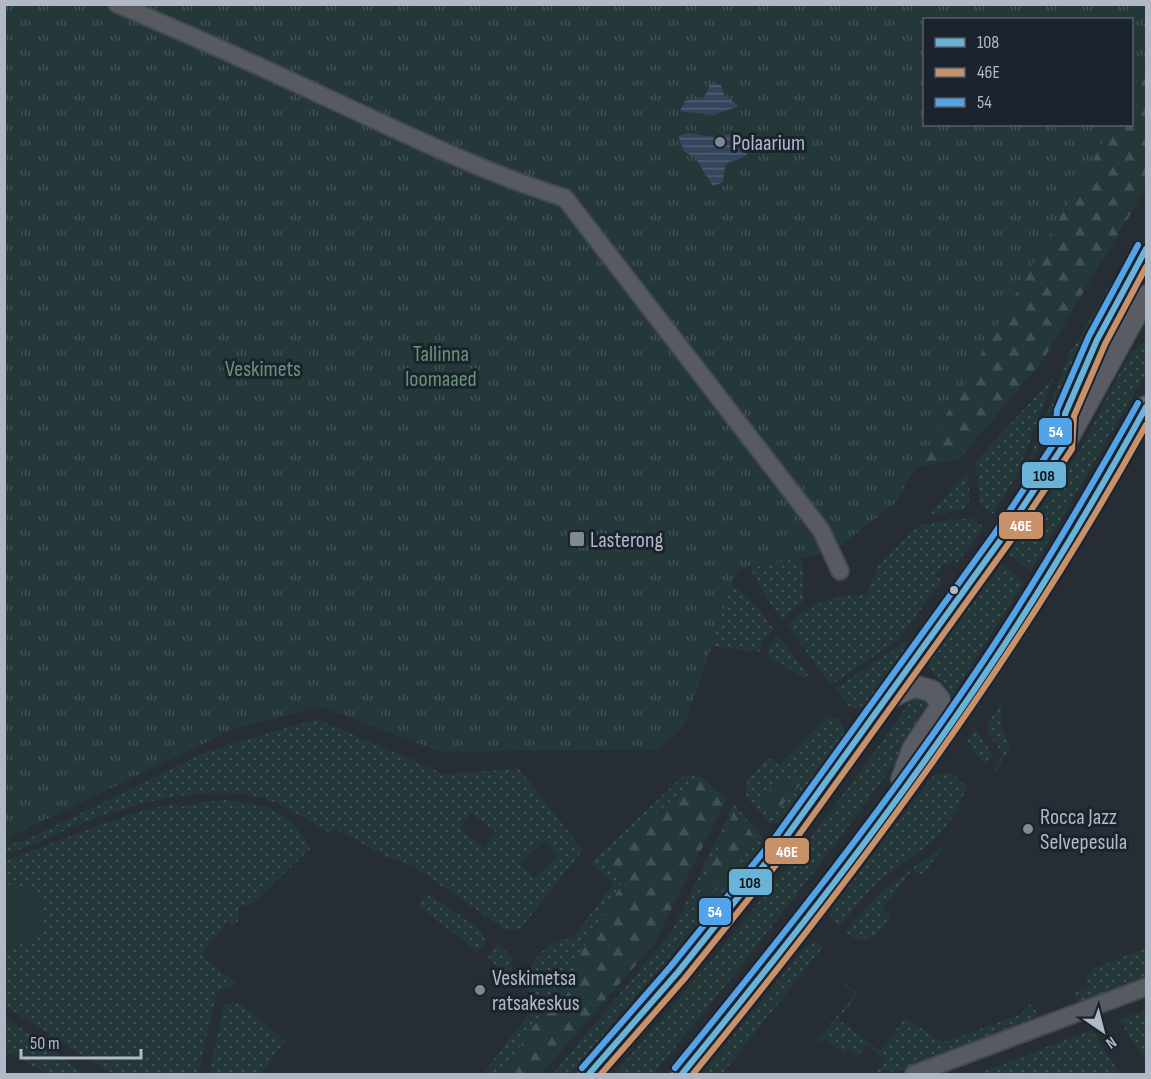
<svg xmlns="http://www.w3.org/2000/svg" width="1151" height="1079" font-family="'Sofia Sans Condensed',sans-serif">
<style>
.grass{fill:url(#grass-dots);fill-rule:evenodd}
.forest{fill:url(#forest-firs)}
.park{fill:url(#park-tufts)}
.garden{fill:#243739}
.water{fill:url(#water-rules)}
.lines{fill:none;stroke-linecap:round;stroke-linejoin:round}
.minor-casing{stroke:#45494f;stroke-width:20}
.major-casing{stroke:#444951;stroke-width:24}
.minor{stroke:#575b61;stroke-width:16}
.major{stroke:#595d63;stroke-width:21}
.bus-1-casing{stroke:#1b232e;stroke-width:10}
.bus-2-casing{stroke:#1b232e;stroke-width:10}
.bus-3-casing{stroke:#1b232e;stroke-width:10}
.bus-1{stroke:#69b3d9;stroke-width:6}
.bus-2{stroke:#c7916a;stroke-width:6}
.bus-3{stroke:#53a3e8;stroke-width:6}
.poi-dot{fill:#808892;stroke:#1b232e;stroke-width:2}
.bus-dot{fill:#b0b9c5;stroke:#1b232e;stroke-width:2}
.labels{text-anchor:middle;stroke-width:6;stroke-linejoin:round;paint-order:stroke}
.poi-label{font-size:22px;fill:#b0b9c5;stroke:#1b232e;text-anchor:start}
.park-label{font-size:22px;fill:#689571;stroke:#1b232e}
.line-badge{stroke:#1b232e;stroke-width:2}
.badge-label{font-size:16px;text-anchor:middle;font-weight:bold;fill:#fff}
.pale-badge-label{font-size:16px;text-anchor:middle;font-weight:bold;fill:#111}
</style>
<defs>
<pattern id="grass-dots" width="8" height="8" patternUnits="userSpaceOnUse" patternTransform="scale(1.5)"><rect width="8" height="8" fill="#243739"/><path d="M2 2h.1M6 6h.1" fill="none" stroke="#415254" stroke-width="1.8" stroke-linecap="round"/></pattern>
<pattern id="forest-firs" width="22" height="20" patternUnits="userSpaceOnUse" patternTransform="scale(1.5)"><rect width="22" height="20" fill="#243739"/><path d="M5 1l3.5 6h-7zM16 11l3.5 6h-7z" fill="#415254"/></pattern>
<pattern id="park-tufts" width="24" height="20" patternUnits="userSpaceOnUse" patternTransform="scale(1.5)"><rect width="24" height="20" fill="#243739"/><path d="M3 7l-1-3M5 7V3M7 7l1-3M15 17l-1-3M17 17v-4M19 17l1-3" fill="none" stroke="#415254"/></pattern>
<pattern id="water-rules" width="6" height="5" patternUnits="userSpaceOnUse" patternTransform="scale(1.5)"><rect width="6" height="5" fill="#35465c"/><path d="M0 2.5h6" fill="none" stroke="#505f72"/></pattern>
</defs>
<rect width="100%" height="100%" fill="#272d34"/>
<path class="grass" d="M1126,258h7c-43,72 -72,152 -113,225l49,-128z
M1146,340v33l-115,198 -22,-17 71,-104 51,-98z
M1054,377l-36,96 -25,41 -12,-9 -6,-43z
M967,473c7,42 0,37 -38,41z
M971,518l13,9 -27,36 -4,-3 -5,6 -4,-2 -9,11 7,6 -45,60 -66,44 -44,-60c29,-25 42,-28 80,-31l10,-27 38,-39 9,-4z
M799,558l4,8v35l-21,18 -13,-17 -19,-34z
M1002,564l22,18 -73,115 -3,-9 -19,-20 1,-8z
M726,584c20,4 36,30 48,45l-10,11 -5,12 -47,-6 -28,80 27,-111z
M778,635l30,39 -2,5 -39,-23 2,-10z
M906,641l3,2 -43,61 -11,5 -6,-3 -13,-18z
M917,699l9,1 4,8 -1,8c-88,123 -179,242 -276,358h-39c104,-120 206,-242 296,-373z
M1002,701l-1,23 9,24 -14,25 -3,-2 10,-17 -14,-19 -2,-10z
M828,716l11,3 5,8v7l-65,89h-10l-23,-27 1,-16 21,-23 11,8z
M317,719l127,55 75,-5 64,81 -62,78 -7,3 -8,-1 -92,-63 -26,-9 -52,-29 -7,3c-24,-12 -47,-31 -74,-36 -55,-11 -119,7 -170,26 -27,10 -53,25 -80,32l-1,-8 24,-7 180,-88zM471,813l25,19 -12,16 -24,-19zM544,841l14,15 -24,22 -14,-15z
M977,726v6l16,23 -7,9 -11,-10 -8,-14z
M944,773h8l15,14c-24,58 -40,56 -85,92 -16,14 -29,32 -43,48l-8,-10 1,-9 100,-131z
M683,776h16l-96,84 22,18 -70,117 -54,79h-18l57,-75 -21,-16c18,-24 22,-41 54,-45l41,-55 -24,-20z
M224,800c45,7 62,5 86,49l-57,54 -14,4 -1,14 -6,6 -5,-4 -26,32 36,29 -20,8 -19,82h-86l-107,-68v-57l23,-9 -2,-53 -21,-2 -1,-24 129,-48 40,-9 8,3 14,-4z
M734,804l29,34 -4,13 -189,223h-17l119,-143z
M945,845l-22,30 -11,-5 -29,39 8,8c-13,18 -25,31 -46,15l38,-43z
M431,895l51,36 4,11 -8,10 -61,-47 8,-9z
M814,942l10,4 -102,128h-20l103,-127z
M499,945l13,11v13l-4,5 -20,-15 5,-12z
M1146,948v30l-68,26 -4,-11 15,-6 -3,-10 6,-8z
M844,982l14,12 -20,25 42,32 25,-33 38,24 77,-27 11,-12 7,11 -6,7 -140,53 -2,-5 -15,5 11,-13 -19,-16 -9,11 -10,-8 -4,6 -19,-15 -4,4 -4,-2 38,-47 -14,-11z
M232,1002l9,2 44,37 -24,33h-52l15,-68z
M1146,1010v51l-27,-41z
M5,1017l80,57h-38l-42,-24z
M1092,1030l28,44h-143z"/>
<path class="forest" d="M1146,66v122l-105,175 -82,96 -56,12 40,-54 170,-292 19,-1v-32z
M699,776l28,22 -73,146 -113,130h-40l54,-79 70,-116 -22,-19z
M795,776l5,9 -25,28 -9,-3 -8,-10 22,-19z
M735,809l22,32 -56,67 -2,-14z"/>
<path class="park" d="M5,5h1141v61l-14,26v-72h-208v104l189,1 -217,377 -63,50 -93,17 -6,9 -50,148 -24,23 -219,3 -121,-46 -86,23 -229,110z"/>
<path class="garden" d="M5,885c7,0 17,0 23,3 14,8 18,30 10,43 -7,11 -22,14 -33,18z"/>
<path class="water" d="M714,83l7,2 3,10 15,11 -25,9 -34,-4 5,-10 19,-4 6,-12z
M688,133l26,4 22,-4 2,6 8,4 1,12c-19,11 -21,-1 -24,27l-10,4 -17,-27 -12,-8 -6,-15z"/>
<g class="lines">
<defs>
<path id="minor" d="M117,4c73,31 145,63 217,97 76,35 151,72 231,97l256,332 19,41
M914,1074l232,-87"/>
<path id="major" d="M888,698l26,-12 18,5 7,8 1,9 -27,41 -11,30
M589,1074l89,-102 103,-128 185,-255 98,-144 82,-149
M682,1074c172,-208 337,-427 464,-667"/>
</defs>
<use href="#minor" class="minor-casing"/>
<use href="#major" class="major-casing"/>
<use href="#minor" class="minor"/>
<use href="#major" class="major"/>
<defs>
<path id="bus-1" d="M589,1074l89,-102 103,-128 221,-306 62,-93 1,-31 32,-74 49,-91
M682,1074c107,-131 213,-265 307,-406 57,-85 108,-172 157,-261"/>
<path id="bus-2" d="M601,1074l84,-96 103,-128 221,-307 63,-94 2,-33 31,-72 41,-77
M693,1074c168,-205 325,-417 453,-649"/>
<path id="bus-3" d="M582,1068l89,-102 103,-127 221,-306 60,-91 2,-32 32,-74 49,-91
M675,1068c107,-131 213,-264 307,-405 56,-84 107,-172 156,-260"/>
</defs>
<use href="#bus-1" class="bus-1-casing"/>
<use href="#bus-2" class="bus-2-casing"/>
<use href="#bus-3" class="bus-3-casing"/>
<use href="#bus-1" class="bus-1"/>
<use href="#bus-2" class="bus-2"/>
<use href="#bus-3" class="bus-3"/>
</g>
<g class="poi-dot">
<circle cx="720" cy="142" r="6"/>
<rect x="569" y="531" width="16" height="16" rx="3"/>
<circle cx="1028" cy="829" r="6"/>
<circle cx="480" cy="990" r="6"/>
</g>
<circle class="bus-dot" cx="954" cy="590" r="5"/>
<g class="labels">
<g class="poi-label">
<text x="732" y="150">Polaarium</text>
<text x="590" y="547">Lasterong</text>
<text x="1040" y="824">Rocca Jazz<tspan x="1040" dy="25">Selvepesula</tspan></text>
<text x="492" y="985">Veskimetsa<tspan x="492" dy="25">ratsakeskus</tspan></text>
</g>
<g class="park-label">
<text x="441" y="361">Tallinna<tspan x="441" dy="25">loomaaed</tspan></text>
<text x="263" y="376">Veskimets</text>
</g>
</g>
<g class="line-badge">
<rect x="1038" y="417" width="35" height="29" rx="6" fill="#53a3e8"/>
<rect x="1021" y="461" width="46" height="28" rx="6" fill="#69b3d9"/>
<rect x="998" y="511" width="46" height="29" rx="6" fill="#c7916a"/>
<rect x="764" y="837" width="46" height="28" rx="6" fill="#c7916a"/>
<rect x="728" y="868" width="45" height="28" rx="6" fill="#69b3d9"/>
<rect x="698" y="897" width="34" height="29" rx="6" fill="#53a3e8"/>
</g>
<g class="badge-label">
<text x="1056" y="437">54</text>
<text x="1021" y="531">46E</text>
<text x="787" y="857">46E</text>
<text x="715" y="917">54</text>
</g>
<g class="pale-badge-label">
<text x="1044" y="481">108</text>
<text x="750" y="888">108</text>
</g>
<rect width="1151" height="1079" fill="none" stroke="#b0b9c5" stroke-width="12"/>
<rect x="923" y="18" width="210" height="108" fill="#1b232e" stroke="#575f6a" stroke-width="1.5"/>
<rect x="935" y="38" width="30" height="9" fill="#69b3d9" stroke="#575f6a" stroke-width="1.5"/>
<text x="977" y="48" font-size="18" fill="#b0b9c5">108</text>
<rect x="935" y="68" width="30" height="9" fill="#c7916a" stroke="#575f6a" stroke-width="1.5"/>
<text x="977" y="78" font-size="18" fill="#b0b9c5">46E</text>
<rect x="935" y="98" width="30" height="9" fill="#53a3e8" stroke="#575f6a" stroke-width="1.5"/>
<text x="977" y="108" font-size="18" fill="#b0b9c5">54</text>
<g transform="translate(1103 1031) rotate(145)" stroke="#1b232e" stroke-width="4.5" paint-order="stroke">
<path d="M0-4.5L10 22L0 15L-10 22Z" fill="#b0b9c5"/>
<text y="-9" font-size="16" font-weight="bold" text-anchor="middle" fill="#b0b9c5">N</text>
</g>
<path d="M21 1049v9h120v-9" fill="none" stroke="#b0b9c5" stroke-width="3"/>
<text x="30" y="1049" font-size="18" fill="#b0b9c5" stroke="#1b232e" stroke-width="4.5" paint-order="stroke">50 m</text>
</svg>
